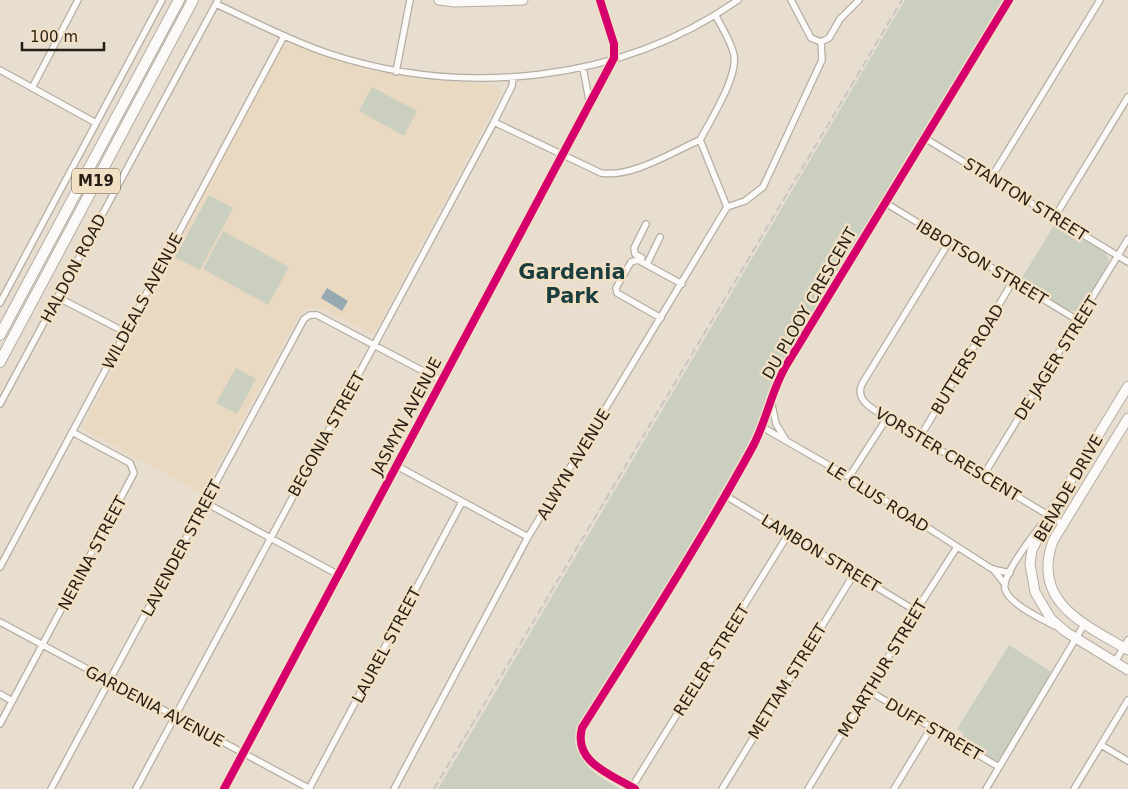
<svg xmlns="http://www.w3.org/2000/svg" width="1128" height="789" font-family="'DejaVu Sans',sans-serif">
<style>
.built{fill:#ead9c1}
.green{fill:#cacfc0}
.water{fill:#98aab1}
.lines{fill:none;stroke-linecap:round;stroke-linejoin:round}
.street-casing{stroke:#b5ada2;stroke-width:8}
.secondary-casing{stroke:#b5ada2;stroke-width:11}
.highway-casing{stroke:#b5ada2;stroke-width:12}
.street{stroke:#fcfaf8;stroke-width:5.5}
.secondary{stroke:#fcfaf8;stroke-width:9}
.highway{stroke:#fcfaf8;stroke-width:10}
.rail{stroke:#c8c5c2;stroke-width:2;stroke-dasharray:8 4;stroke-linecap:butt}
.cycleway-casing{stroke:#f2e0c5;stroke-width:11}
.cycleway{stroke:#d6006c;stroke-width:8}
.labels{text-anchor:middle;stroke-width:5;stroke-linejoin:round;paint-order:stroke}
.shield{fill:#f2e0c5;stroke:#625849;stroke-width:1}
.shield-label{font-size:15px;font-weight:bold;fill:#241e14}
.street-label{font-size:16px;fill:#241e14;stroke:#f2e0c5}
.district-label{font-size:21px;font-weight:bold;fill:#1a3d3d;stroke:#f2e0c5}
</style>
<rect width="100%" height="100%" fill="#e8ded0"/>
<path class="built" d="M292,44l72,25 60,11 71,5 7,7 -129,243 -53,-27 -9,-1 -7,4 -7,8 -95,175 -120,-66 199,-380z"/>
<path class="green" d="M905,0h100l-228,374 -22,68 -174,285c-10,36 13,46 39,62h-182z
M372,87l45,24 -13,25 -45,-25z
M209,195l24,13 -33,62 -25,-13z
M1056,222l50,31 3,6 -2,7 -24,40 -7,5 -10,-1 -46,-29z
M223,231l66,36 -21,38 -65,-36z
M236,368l20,11 -19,35 -21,-11z
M1009,645l44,28 -51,84 -7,5 -36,-20 5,-8 -7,-5z"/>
<path class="water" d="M327,288l21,13 -6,10 -21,-13z"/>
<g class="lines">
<defs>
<path id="street" d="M791,0l20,38 10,4
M216,4c37,17 74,37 114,50 135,44 291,28 408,-54
M583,68l7,37
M0,70l96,53
M396,72l14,-72
M32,88l46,-88
M494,122l107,51c31,5 71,-21 99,-33 11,-21 38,-63 34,-85 -3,-14 -12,-27 -18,-39
M923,137l205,125
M700,140l27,67
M991,178l109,-178
M884,202l195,119
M727,207l18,-6 18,-14 59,-127 -1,-18 8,-4 11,-19 19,-19
M1054,218l74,-121
M949,242l-87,142c-8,17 13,26 25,34l176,106
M642,258l-7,-4 -1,-6 12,-24
M648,262l12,-25
M57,297l68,35
M0,303l162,-303
M661,318l-44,-25 -1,-5 15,-26 7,-2 44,24
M0,404l218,-404
M772,405l4,19 10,16
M762,427l87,50 143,92 18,4
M920,437l93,-156
M395,465l133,72
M983,476l145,-237
M849,477l38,-59
M726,496l190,115
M206,503l131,71
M1041,525c-8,11 -40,51 -36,64 4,15 37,30 50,37
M0,567l284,-531
M993,569l11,14
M0,622l310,167
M1115,662l13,-22
M869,691l130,76
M0,694l12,7
M0,724l134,-251 -4,-10 -58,-31
M1101,745l27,16
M632,787l157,-254
M51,789l253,-470 6,-4h7l123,65
M136,789l358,-667 18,-36 1,-8
M224,789l390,-731v-14l-14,-44
M309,789l153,-287
M394,789l134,-252 199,-330
M635,789c-25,-15 -62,-27 -53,-61 58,-92 118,-185 170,-280 15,-27 19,-58 35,-84l222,-364
M722,789l132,-215
M808,789l108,-178 41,-64
M894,789l37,-61
M986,789l99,-166
M1074,789l54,-89"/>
<path id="secondary" d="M439,0l16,2 68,-2
M1128,386l-79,130 -17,34 -2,14 5,28 16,27 15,13 62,38
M1128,418l-75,123c-22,61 31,83 75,109"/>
<path id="highway" d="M0,335l179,-335
M0,362l193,-362"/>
</defs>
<use href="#street" class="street-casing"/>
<use href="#secondary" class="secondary-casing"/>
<use href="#highway" class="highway-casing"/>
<use href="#street" class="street"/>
<use href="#secondary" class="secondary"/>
<use href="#highway" class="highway"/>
<path class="rail" d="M434,789l468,-789"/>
<defs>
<path id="cycleway" d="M224,789l390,-731v-14l-14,-44
M635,789c-25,-15 -62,-27 -53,-61 58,-92 118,-185 170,-280 15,-27 19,-58 35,-84l222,-364"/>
</defs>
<use href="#cycleway" class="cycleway-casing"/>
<use href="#cycleway" class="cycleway"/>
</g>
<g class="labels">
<rect class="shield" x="72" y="168.5" width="48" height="25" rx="4"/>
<g class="shield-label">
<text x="96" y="186">M19</text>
</g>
<g class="street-label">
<text transform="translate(1026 199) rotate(32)" y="6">STANTON STREET</text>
<text transform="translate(982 262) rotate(31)" y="6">IBBOTSON STREET</text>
<text transform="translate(73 268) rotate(-62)" y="6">HALDON ROAD</text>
<text transform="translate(142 301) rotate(-62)" y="6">WILDEALS AVENUE</text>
<text transform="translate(809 303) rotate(-60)" y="6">DU PLOOY CRESCENT</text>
<text transform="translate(1056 358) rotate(-58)" y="6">DE JAGER STREET</text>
<text transform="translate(967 359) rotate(-59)" y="6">BUTTERS ROAD</text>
<text transform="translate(406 416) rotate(-62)" y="6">JASMYN AVENUE</text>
<text transform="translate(326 434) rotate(-61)" y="6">BEGONIA STREET</text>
<text transform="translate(948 454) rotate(31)" y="6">VORSTER CRESCENT</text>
<text transform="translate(573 464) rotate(-59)" y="6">ALWYN AVENUE</text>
<text transform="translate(1068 488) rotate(-60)" y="6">BENADE DRIVE</text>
<text transform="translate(878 497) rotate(32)" y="6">LE CLUS ROAD</text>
<text transform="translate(181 548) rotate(-62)" y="6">LAVENDER STREET</text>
<text transform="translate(92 553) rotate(-62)" y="6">NERINA STREET</text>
<text transform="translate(821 553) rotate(31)" y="6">LAMBON STREET</text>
<text transform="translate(386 645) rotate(-62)" y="6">LAUREL STREET</text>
<text transform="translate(711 660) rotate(-58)" y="6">REELER STREET</text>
<text transform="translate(882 668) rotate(-59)" y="6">MCARTHUR STREET</text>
<text transform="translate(787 681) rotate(-58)" y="6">METTAM STREET</text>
<text transform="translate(155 706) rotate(28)" y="6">GARDENIA AVENUE</text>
<text transform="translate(934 729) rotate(30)" y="6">DUFF STREET</text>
</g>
<g class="district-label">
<text x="572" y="279">Gardenia<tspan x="572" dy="24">Park</tspan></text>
</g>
</g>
<path d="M22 42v8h82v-8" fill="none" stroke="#241e14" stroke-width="2.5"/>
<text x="30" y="42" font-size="15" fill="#241e14" stroke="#f2e0c5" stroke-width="4" paint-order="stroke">100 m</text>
</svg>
